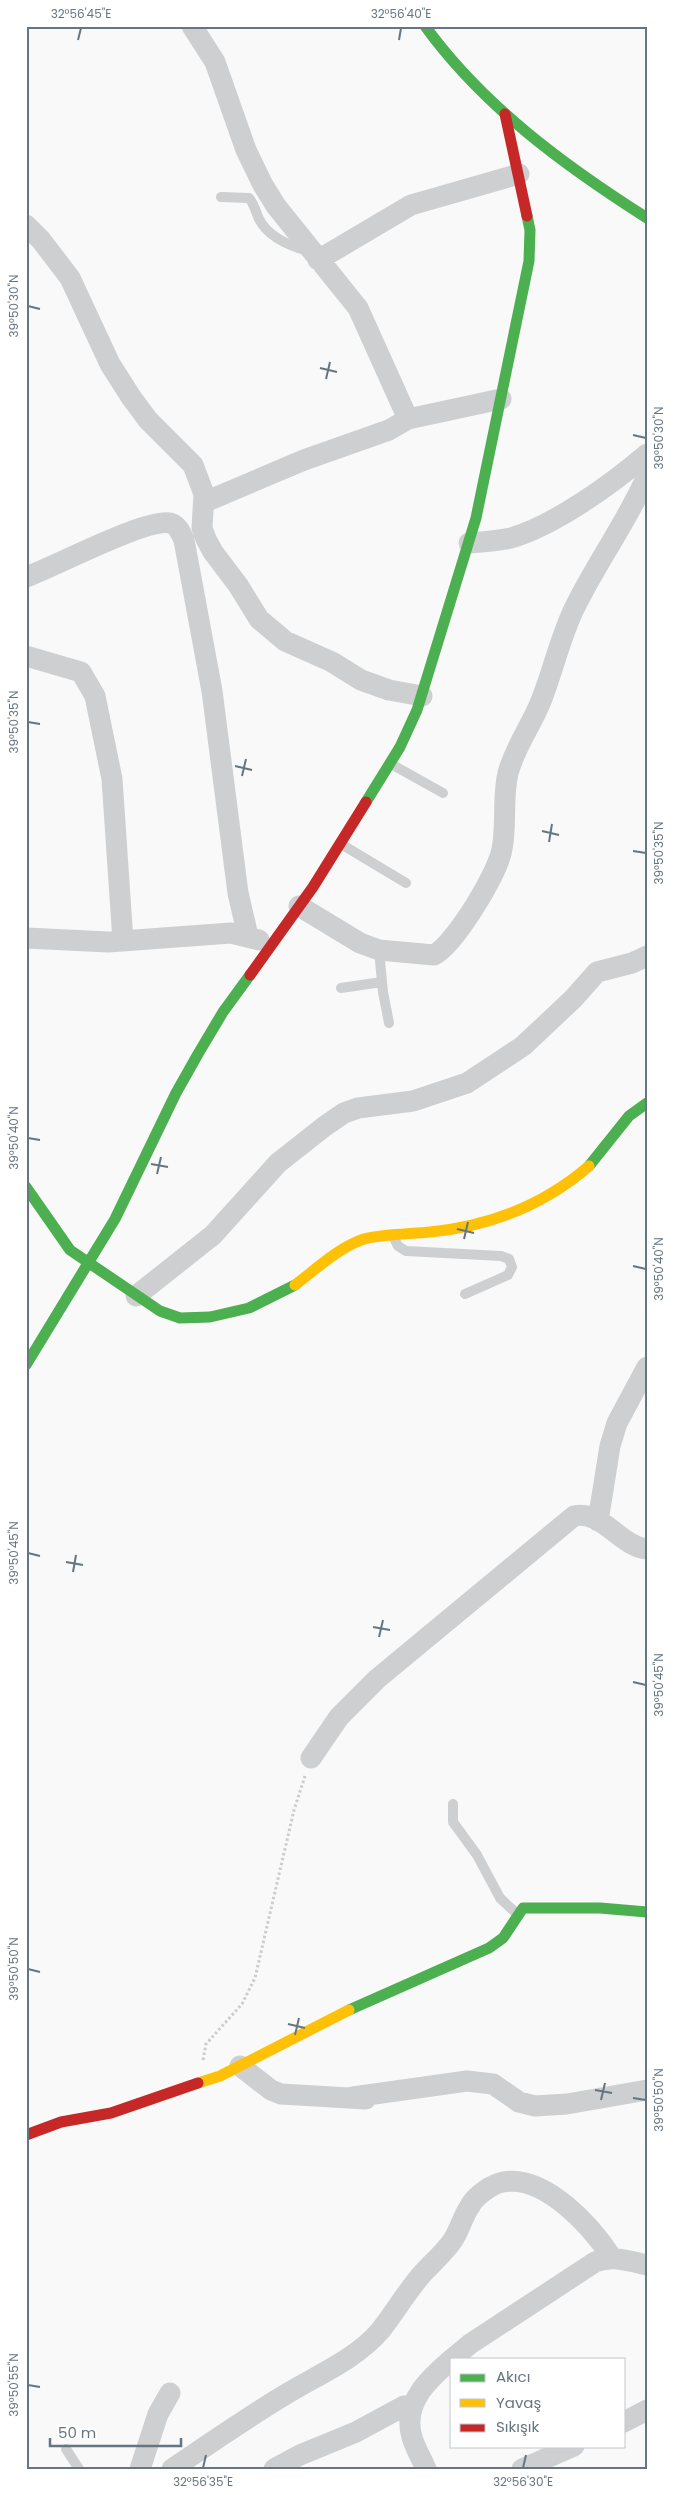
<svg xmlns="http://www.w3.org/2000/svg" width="673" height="2495" font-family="Poppins,sans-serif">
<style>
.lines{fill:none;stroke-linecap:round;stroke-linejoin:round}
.path{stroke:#cbcccd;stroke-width:3;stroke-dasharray:2.5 2.5;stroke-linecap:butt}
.lane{stroke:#cecfd0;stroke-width:10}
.street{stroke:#cecfd0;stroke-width:21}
.fast{stroke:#4caf50;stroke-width:11}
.slow{stroke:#ffc107;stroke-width:11}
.jam{stroke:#c62828;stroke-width:11}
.ticks{fill:none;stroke:#657683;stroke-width:2}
.neatline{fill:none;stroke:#657683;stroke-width:2}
.ticks-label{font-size:12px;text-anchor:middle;fill:#657683}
</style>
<rect width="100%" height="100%" fill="#f9f9f9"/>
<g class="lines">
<path class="path" d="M203,2060l3,-16 36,-40 13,-26 39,-168 11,-34"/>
<path class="lane" d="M221,197l28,1c5,6 7,14 10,21 9,18 31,27 49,32
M391,764l52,29
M341,844l65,39
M379,950l4,42 6,31
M341,988l41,-6
M394,1238l4,8 8,5 95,5 8,3 3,8 -4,8 -43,19
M453,1804v18l24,33 23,43 16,15
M66,2449l13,20"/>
<path class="street" d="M192,26l23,36 31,88 17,35 13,21 82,102 50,111
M26,225l15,15 29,38 40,86 21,33 17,23 45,45 11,29 -2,34 4,11 7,13 25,33 21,34 26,22 47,21 29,18 28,10 33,6
M318,260l93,-55 108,-31
M205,502l99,-42 85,-30 19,-11 93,-20
M469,543c14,-1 28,-2 42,-5 44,-13 101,-54 136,-84
M26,577c28,-10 120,-59 144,-54 8,2 11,10 14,17l28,151 26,202 10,43
M26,656l55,16 14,24 17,83 11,162
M299,906l61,37 19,7 55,5c21,-11 64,-82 68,-106 5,-25 0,-51 6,-76 7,-26 23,-47 33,-72 12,-30 19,-63 33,-92 22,-46 53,-87 73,-133
M26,938l82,4 123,-9 28,7
M136,1296l77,-61 65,-72 47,-37 19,-13 14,-5 55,-7 54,-18 56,-37 50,-47 24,-27 35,-9 15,-7
M598,1521l12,-75 7,-23 30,-56
M311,1758l28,-41 38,-38 197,-163c29,-6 45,30 73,33
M240,2066l31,24 10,4 85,5
M353,2097l114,-16 26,3 26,18 16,4 32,-2 80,-14
M452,2359l18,-15 125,-82c18,-7 34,-1 52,3
M624,2422l23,-12
M140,2469l18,-55 12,-21
M172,2469c37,-25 73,-50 111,-73 32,-20 72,-36 97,-65 15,-19 27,-40 43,-58 10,-11 22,-21 30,-33 7,-11 10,-24 17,-34 5,-10 22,-22 33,-24 42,-8 89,45 109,76
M274,2469l26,-14 56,-23 48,-26 8,-1
M426,2469c-5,-12 -13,-24 -15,-36 -7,-32 19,-55 41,-74
M522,2469l52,-23"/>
<path class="fast" d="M425,26c58,80 140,140 222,192
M366,802l34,-55 17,-37 59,-192 53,-257 1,-31 -3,-14
M589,1166l40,-50 18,-13
M26,1187l44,63 90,61 20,7 30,-1 39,-9 46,-23
M26,1365l89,-146 61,-126 22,-39 25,-42 27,-37
M349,2010l140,-62 14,-10 20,-30h77l47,4"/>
<path class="slow" d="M295,1285c20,-15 42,-36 66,-45 15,-6 51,-6 69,-8 60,-6 113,-26 159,-66
M198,2083l22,-7 129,-66"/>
<path class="jam" d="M505,114l22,102
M250,975l63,-88 53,-85
M26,2135l35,-13 50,-9 87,-30"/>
</g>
<path class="ticks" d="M78,40l3,-12M399,40l2,-12M28,306l12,3M320,368l17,4M326,379l4,-17M633,435l13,3M28,722l12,2M235,766l17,4M242,776l4,-17M542,831l17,4M549,842l3,-18M633,851l13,2M28,1138l12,2M151,1164l17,3M157,1174l4,-17M457,1229l17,4M464,1239l4,-17M633,1266l13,3M28,1553l12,3M66,1562l17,3M73,1572l3,-17M373,1627l17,3M379,1637l4,-17M633,1682l13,3M28,1969l12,3M288,2024l17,4M295,2035l4,-17M595,2090l17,3M633,2098l13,2M601,2100l4,-17M28,2385l12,2M203,2468l3,-13M523,2468l3,-13"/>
<rect width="673" height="2495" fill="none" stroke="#ffffff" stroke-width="55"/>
<rect x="450" y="2358" width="175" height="90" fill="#ffffff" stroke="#c1c8cd"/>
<rect x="460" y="2374" width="25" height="8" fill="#4caf50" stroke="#c1c8cd"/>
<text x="496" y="2382" font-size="15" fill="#657683">Akıcı</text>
<rect x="460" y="2399" width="25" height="8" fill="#ffc107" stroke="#c1c8cd"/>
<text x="496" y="2408" font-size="15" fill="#657683">Yavaş</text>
<rect x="460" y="2424" width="25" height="8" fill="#c62828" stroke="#c1c8cd"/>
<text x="496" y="2432" font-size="15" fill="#657683">Sıkışık</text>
<path d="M50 2438v8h131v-8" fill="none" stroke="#657683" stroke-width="2.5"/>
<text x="58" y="2438" font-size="15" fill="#657683" stroke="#ffffff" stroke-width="4" paint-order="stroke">50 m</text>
<rect x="28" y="28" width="618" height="2440" class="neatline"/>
<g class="ticks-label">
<text x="81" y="18">32°56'45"E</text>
<text x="401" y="18">32°56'40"E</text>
<text transform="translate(14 306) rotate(-90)" y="4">39°50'30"N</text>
<text transform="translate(659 438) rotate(-90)" y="4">39°50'30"N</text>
<text transform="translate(14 722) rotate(-90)" y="4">39°50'35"N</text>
<text transform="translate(659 853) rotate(-90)" y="4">39°50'35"N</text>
<text transform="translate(14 1138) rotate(-90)" y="4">39°50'40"N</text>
<text transform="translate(659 1269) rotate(-90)" y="4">39°50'40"N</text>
<text transform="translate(14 1553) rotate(-90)" y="4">39°50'45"N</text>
<text transform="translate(659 1685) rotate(-90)" y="4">39°50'45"N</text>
<text transform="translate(14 1969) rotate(-90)" y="4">39°50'50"N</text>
<text transform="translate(659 2100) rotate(-90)" y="4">39°50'50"N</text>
<text transform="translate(14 2385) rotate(-90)" y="4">39°50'55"N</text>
<text x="203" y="2486">32°56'35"E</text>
<text x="523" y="2486">32°56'30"E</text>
</g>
</svg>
